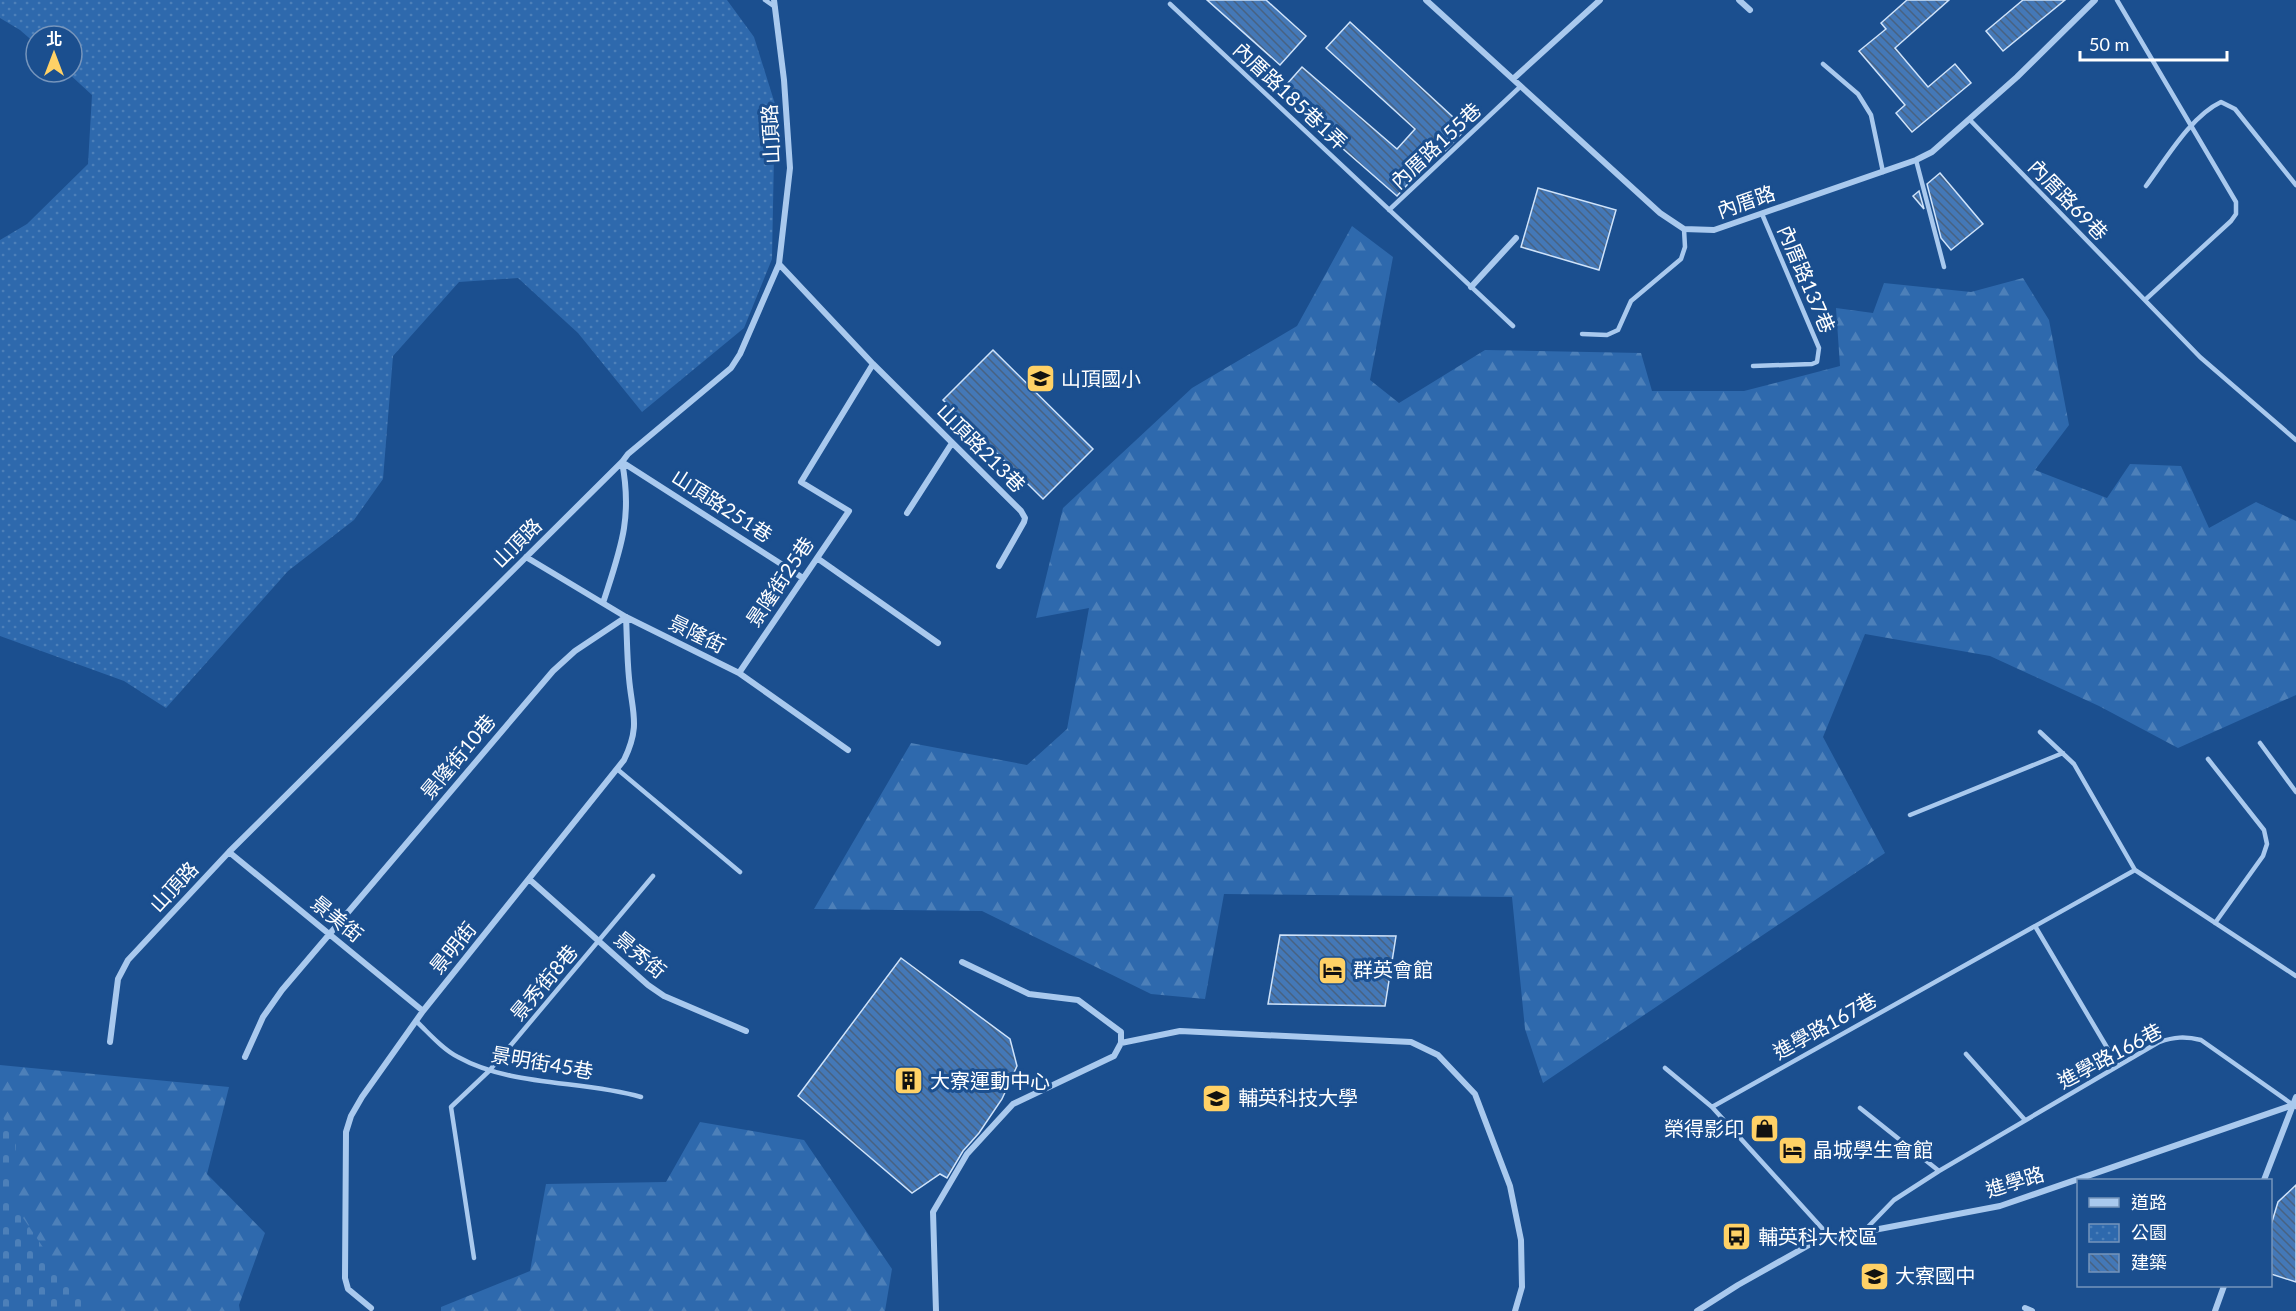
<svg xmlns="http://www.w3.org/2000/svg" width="2296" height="1311" font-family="Lato,'Noto Sans TC',sans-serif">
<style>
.forest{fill:url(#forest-firs)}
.cemetery{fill:url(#cemetery-stones)}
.park{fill:url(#park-dots)}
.building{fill:url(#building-back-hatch);stroke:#cfe3fa;stroke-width:1.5}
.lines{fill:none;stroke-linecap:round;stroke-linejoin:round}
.lane{stroke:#a9c9ee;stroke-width:4.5}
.street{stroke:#a9c9ee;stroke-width:6}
.labels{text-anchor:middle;stroke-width:6;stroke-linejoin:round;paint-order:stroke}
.street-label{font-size:20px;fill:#fff;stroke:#1b4f8f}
.poi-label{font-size:20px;fill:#fff;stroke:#1b4f8f;text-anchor:start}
</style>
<defs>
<pattern id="forest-firs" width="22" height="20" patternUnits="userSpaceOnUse" patternTransform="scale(1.5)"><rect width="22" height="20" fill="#2e69ad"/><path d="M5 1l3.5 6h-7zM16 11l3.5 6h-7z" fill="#4d80b9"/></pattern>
<pattern id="cemetery-stones" width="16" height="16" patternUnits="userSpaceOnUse" patternTransform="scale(1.5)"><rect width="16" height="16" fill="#2e69ad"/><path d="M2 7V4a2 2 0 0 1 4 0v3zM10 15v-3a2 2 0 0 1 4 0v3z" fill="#4d80b9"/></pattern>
<pattern id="park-dots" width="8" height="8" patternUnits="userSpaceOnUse" patternTransform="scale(1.5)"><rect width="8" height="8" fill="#2e69ad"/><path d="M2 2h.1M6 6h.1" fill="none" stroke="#4d80b9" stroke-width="1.8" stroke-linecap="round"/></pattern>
<pattern id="building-back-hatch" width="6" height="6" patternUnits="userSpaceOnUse" patternTransform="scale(1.5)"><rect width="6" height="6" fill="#4478b7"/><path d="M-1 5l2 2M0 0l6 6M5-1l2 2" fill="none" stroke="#486282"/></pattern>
</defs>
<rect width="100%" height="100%" fill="#1b4f8f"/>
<path class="forest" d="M1352,226l41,31 -23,123 29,23 86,-53 156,3 11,38h92l96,-25 -4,-58 37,5 11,-30 87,9 52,-14 26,42 20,105 -34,45 72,28 23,-34 51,2 28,62 47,-26 40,19v174l-118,53 -79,-42 -109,-50 -125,-22 -42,103 62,116 -342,230 -18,-54 -13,-132 -288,-3 -19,105 -54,-5 -169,-83 -168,-2 97,-166 116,22 40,-36 22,-121 -53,10 27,-110 129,-120 105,-62z
M0,1065l229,22 -22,87 58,59 -26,72 1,6h-240z
M700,1122l104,18 88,129 -7,42h-444v-4l89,-36 16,-87 120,-2z"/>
<path class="cemetery" d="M0,1112l16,30 -3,61 42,62 43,46h-98z"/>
<path class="park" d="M0,0h727l27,37 21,67 -3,155 -28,69 -102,84 -64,-79 -60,-55 -59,4 -66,74 -10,123 -29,41 -66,51 -122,137 -42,-27 -124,-45v-396l27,-16 61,-60 4,-69 -25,-23h5v-36h-36v8l-16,-14 -20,-12z"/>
<path class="building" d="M1207,0h59l40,36 -26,29z
M1907,0h42l-54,48 33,39 27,-23 16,19 -59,49 -16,-19 9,-8 -46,-54 27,-22 -5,-6z
M2023,0h42l-62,51 -17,-20z
M1350,22l116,107 -24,25 -4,-3 -41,45 -118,-103 23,-26 95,82 18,-20 -89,-81z
M1940,173l43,51 -32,26 -10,-12 -14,-54z
M1538,188l78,22 -17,60 -78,-23z
M1919,191l5,18 -11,-13z
M993,350l100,99 -50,50 -100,-99z
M1280,935l116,1 -11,70 -117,-2z
M901,958l109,81 7,27 -15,33 -23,34 -16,18 -16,27 -7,-4 -28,19 -114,-97z
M2296,1185v97l-25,-8v-49l7,-23z"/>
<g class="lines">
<path class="lane" d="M765,0l10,7
M2117,0l119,202v12l-5,7 -86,79
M1170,4l343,322
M1823,64l35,30 13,21 12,57
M1970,120l230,237 96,83
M1916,160l28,107
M2146,186c20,-27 45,-70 75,-84l14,7 61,76
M1389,210l132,-124
M1582,334l25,1 11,-5 13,-29 50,-42 4,-12 -1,-18
M1753,366l59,-2 5,-2 2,-14 -57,-134
M2040,732l34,32 61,106 161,106
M2260,743l36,49
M2208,759l56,71 3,14 -4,12 -48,67
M617,769l123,103
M1910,815l153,-62
M2035,926l83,140
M416,1021c13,12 26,28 42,36 54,30 124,23 183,40
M1966,1054l59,66
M1665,1068l47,39 119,131
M1712,1107l423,-237
M1860,1108l79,63
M1863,1232l31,-32 45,-29 220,-129c15,-5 26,-6 42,-2l95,67
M474,1258l-23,-151 38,-36 164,-195"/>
<path class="street" d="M1426,0l234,213 24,16 30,1 202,-70 16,-8 85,-75 78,-77
M1739,0l11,10
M1513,79l87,-79
M779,264l94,100 148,147 4,7 -1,4 -25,44
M1471,287l45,-49
M622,462l181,116
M907,513l45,-70
M526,557l100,60 113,56 109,77
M817,558l121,85
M603,603c17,-53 30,-84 19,-141
M739,673l110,-162 -48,-29 72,-118
M229,852l194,159
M529,879l119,106 16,11 82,35
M110,1042l8,-63 10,-19 101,-108 393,-390 6,-8 103,-86 9,-14 39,-90 11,-96 -6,-88 -10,-80
M1121,1043l59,-12 231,11 27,13 37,39 35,92 11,54 1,47 -7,24
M245,1057l18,-40 19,-27 271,-319 22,-20 51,-34
M2264,1180l29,-75
M371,1308l-23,-19 -3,-11 1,-146 5,-16 11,-19 61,-86 201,-251c17,-35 8,-47 5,-82 -2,-20 -2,-41 -3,-61
M2025,1308l7,3
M936,1311l-3,-99 34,-58 46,-50 101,-48 7,-13v-11l-43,-32 -49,-6 -67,-32
M1697,1311l41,-26 78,-44 184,-35 293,-101 3,-8
M2215,1311l9,-25"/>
</g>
<defs>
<symbol id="school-square" viewBox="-11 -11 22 22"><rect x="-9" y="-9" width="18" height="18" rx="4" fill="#ffd166" stroke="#1b4f8f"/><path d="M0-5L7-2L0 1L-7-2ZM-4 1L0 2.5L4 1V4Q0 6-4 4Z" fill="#111"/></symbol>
<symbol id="hotel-square" viewBox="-11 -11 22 22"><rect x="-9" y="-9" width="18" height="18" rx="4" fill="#ffd166" stroke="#1b4f8f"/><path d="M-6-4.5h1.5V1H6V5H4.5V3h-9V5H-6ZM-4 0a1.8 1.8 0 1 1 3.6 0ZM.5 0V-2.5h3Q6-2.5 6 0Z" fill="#111"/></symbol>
<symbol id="building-square" viewBox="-11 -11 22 22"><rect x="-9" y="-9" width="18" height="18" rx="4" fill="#ffd166" stroke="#1b4f8f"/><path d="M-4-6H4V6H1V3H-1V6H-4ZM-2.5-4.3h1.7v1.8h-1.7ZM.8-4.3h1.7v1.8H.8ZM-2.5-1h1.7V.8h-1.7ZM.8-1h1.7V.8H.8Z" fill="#111"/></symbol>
<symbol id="university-square" viewBox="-11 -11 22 22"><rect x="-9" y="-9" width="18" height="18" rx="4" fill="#ffd166" stroke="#1b4f8f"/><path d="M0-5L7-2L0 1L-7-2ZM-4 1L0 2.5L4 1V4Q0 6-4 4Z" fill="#111"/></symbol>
<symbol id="shop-square" viewBox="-11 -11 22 22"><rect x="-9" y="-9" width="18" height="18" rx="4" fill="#ffd166" stroke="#1b4f8f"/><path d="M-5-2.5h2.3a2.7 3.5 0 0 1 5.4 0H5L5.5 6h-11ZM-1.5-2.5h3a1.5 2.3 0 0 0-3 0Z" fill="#111"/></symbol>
<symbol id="bus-square" viewBox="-11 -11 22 22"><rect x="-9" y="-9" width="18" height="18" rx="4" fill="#ffd166" stroke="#1b4f8f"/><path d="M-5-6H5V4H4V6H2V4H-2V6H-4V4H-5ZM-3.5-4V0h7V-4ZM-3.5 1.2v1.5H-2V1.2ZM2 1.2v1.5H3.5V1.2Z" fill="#111"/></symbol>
</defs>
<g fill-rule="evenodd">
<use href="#school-square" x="1024" y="362" width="33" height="33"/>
<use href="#hotel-square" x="1316" y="954" width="33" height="33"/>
<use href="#building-square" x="892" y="1064" width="33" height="33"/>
<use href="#university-square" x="1200" y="1082" width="33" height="33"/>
<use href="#shop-square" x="1748" y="1112" width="33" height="33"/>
<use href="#hotel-square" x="1776" y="1134" width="33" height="33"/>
<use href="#bus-square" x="1720" y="1220" width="33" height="33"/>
<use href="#school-square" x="1858" y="1260" width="33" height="33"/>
</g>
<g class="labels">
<g class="street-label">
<text transform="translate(1290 96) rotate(43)" y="7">內厝路185巷1弄</text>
<text transform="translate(771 134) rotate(-93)" y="7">山頂路</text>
<text transform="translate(1436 146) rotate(-43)" y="7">內厝路155巷</text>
<text transform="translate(2068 200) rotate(46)" y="7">內厝路69巷</text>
<text transform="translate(1746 202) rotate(-19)" y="7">內厝路</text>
<text transform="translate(1806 279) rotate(67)" y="7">內厝路137巷</text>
<text transform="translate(981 448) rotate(45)" y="7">山頂路213巷</text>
<text transform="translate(722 506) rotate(33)" y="7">山頂路251巷</text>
<text transform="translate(517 543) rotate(-45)" y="7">山頂路</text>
<text transform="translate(780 582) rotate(-56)" y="7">景隆街25巷</text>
<text transform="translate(697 634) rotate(26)" y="7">景隆街</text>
<text transform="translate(458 757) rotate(-50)" y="7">景隆街10巷</text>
<text transform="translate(174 887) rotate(-47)" y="7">山頂路</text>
<text transform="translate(337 919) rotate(39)" y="7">景美街</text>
<text transform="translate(453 948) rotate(-51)" y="7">景明街</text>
<text transform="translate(640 955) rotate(40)" y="7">景秀街</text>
<text transform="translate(544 983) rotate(-50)" y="7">景秀街8巷</text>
<text transform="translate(1825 1026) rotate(-29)" y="7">進學路167巷</text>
<text transform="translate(2110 1056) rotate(-28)" y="7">進學路166巷</text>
<text transform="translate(542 1063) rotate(10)" y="7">景明街45巷</text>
<text transform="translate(2015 1182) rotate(-17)" y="7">進學路</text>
</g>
<g class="poi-label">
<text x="1061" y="386">山頂國小</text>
<text x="1353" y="977">群英會館</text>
<text x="930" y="1088">大寮運動中心</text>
<text x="1238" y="1105">輔英科技大學</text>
<text x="1744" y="1136" text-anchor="end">榮得影印</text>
<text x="1813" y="1157">晶城學生會館</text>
<text x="1758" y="1244">輔英科大校區</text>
<text x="1895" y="1283">大寮國中</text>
</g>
</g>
<rect x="2077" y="1179" width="195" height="108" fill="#1b4f8f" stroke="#7695bc" stroke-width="1.5"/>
<rect x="2089" y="1198" width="30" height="9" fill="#a9c9ee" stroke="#7695bc" stroke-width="1.5"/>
<text x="2131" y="1209" font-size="18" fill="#ffffff">道路</text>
<rect x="2089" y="1224" width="30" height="18" fill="url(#park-dots)" stroke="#7695bc" stroke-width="1.5"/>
<text x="2131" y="1239" font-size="18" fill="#ffffff">公園</text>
<rect x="2089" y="1254" width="30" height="18" fill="url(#building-back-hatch)" stroke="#7695bc" stroke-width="1.5"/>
<text x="2131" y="1269" font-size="18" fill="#ffffff">建築</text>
<g transform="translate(54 54)"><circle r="28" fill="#1b4f8f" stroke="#7695bc" stroke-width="1.5"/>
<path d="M0-4.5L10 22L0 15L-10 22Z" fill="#ffd166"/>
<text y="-9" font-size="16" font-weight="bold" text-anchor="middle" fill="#ffffff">北</text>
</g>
<path d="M2080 51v9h147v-9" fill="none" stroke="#ffffff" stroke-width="3"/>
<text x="2089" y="51" font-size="18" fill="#ffffff" stroke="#1b4f8f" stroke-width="4.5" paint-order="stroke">50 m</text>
</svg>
